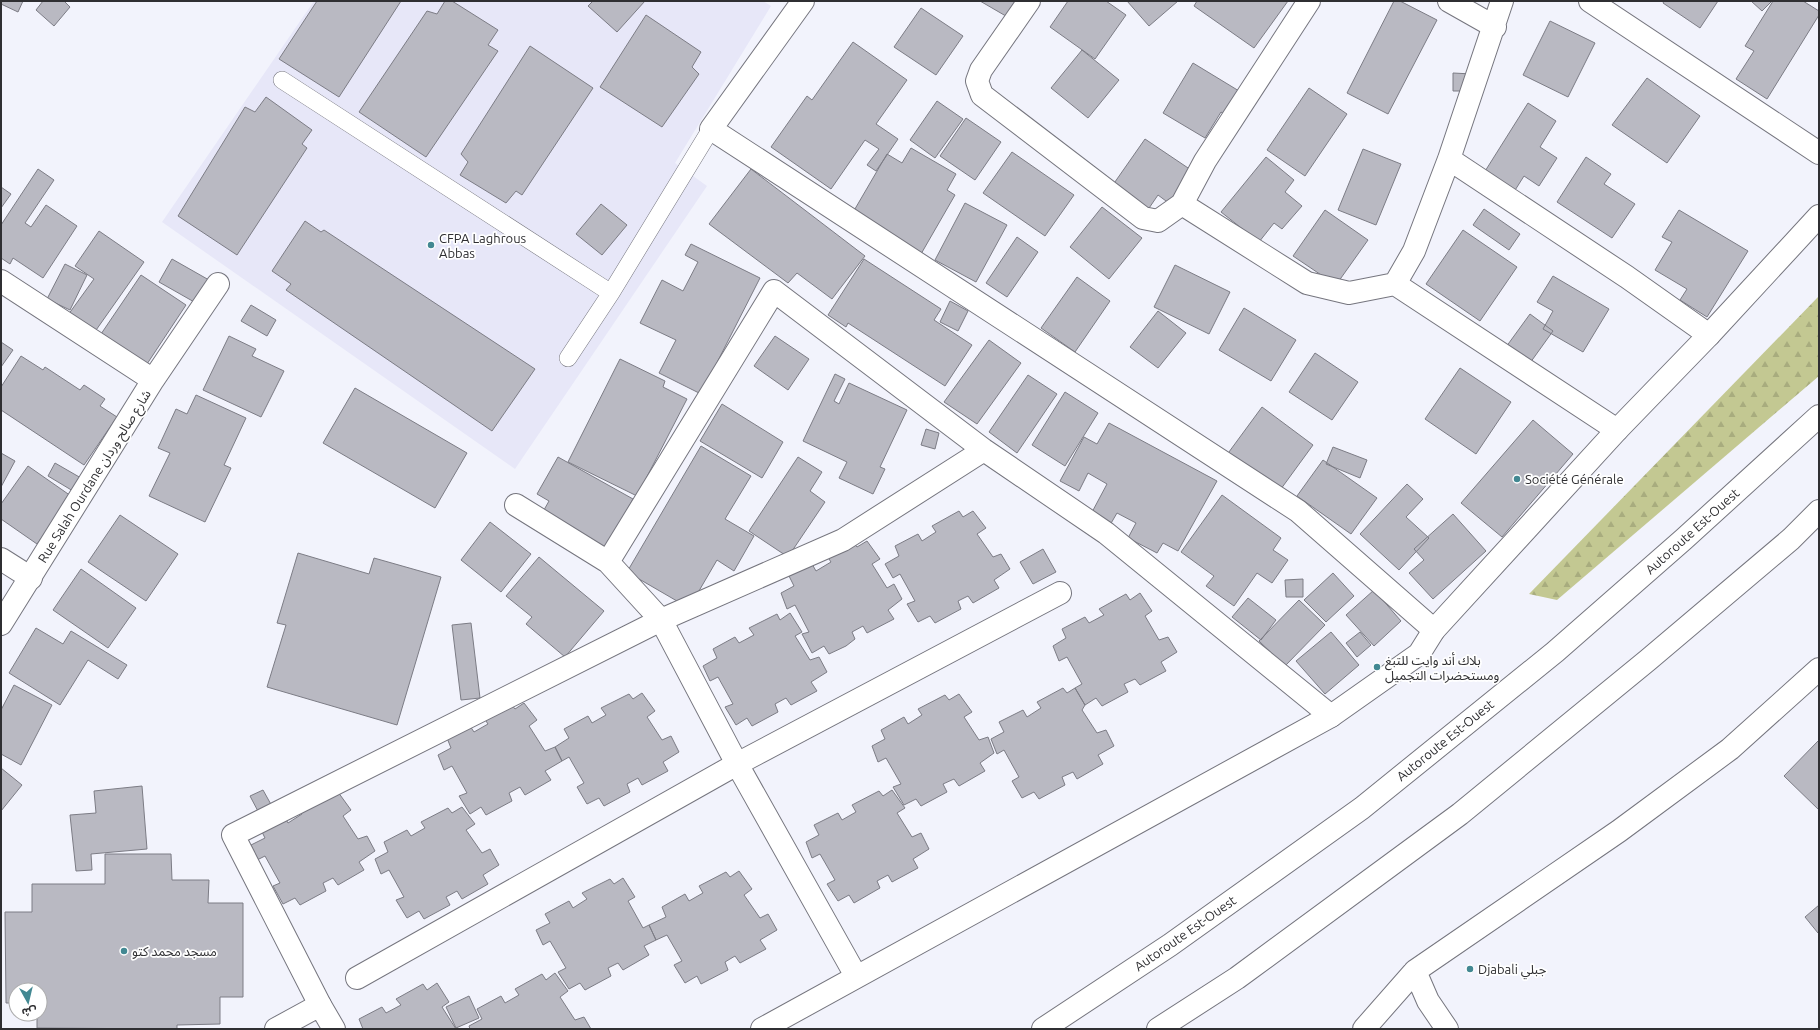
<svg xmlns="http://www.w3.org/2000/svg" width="1820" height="1030" font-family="Ubuntu,'Noto Sans Arabic',sans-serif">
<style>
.built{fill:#e7e7f8}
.forest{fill:url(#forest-firs)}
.building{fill:#b9b9c2;stroke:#7c7c85}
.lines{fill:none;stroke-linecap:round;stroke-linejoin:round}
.service-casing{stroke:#75757e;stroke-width:18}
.minor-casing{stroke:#75757e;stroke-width:24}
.tertiary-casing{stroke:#75757e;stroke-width:24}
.motorway-casing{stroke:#75757e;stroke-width:24}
.service{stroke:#fff;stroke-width:17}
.minor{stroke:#fff;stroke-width:22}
.tertiary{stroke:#fff;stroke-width:22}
.motorway{stroke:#fff;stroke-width:22}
.poi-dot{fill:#428892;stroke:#fff;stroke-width:1.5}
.labels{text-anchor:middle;stroke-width:3.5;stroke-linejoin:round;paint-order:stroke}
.poi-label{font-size:13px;fill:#2f2f32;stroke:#fff;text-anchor:start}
.street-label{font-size:13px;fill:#2f2f32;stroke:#fff}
</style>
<defs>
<pattern id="forest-firs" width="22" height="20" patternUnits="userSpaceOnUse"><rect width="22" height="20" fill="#c3c892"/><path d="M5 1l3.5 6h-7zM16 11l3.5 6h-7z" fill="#a8ac7e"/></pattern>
</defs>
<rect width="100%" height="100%" fill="#f2f3fc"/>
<path class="built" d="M314,1h449l8,5 -96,157 32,23 -192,283 -353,-247z"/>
<path class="forest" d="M1819,296v80l-262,224 -28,-6z"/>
<path class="building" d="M1,1h22l-5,11 -17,-8z
M43,1h21l6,6 -16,19 -18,-16z
M317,1h84l-62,96 -60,-38z
M445,1h7l46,29 -10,15 10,6 -72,106 -67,-45 68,-101 10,3z
M593,1h52l-28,31 -29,-26z
M980,1h42l-11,18z
M1068,1h38l20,14 -31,44 -45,-32z
M1127,1h51l-29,25z
M1197,1h91l-34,47 -60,-42z
M1394,1h6l37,19 -49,94 -41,-21z
M1664,1h54l-18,27 -37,-25z
M1751,1h21l-10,10z
M1773,1h30l16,10v4l-52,84 -31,-20 18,-28 -9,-5z
M921,8l42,28 -27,39 -42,-28z
M646,15l55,37 -9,15 7,7 -37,53 -62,-40z
M1550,21l45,22 -27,54 -45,-22z
M853,42l54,38 -31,44 22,15 -22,32 -9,-6 12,-16 -14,-9 -34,49 -60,-42 36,-51 5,4z
M530,46l63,42 -71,107 -6,-4 -10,12 -46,-28 8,-13 -7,-8z
M1082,50l37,30 -31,38 -37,-30z
M1193,63l51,31 -14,24 -9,-6 -16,26 -42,-25z
M1453,73l19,1 -1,17h-18z
M1647,78l53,38 -33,47 -55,-38z
M1309,88l38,26 -42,62 -38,-26z
M266,97l46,33 -10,14 5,4 -70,107 -59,-39 67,-109 10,5z
M937,101l26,18 -28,39 -25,-18z
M1528,103l28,18 -16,26 17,11 -18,28 -15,-10 -12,19 -30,-19z
M966,118l35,24 -26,38 -35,-24z
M1145,139l52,35 -23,33 -16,-12 -13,19 -35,-25z
M911,148l45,26 -9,16 8,5 -34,59 -69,-40 35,-60 15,9z
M1363,149l38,15 -25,61 -38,-15z
M1012,152l62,43 -29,41 -62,-43z
M1266,157l28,23 -9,12 17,14 -20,23 -8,-6 -15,19 -38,-30z
M1586,157l25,17 -7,10 31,20 -23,34 -55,-36z
M38,169l16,11 -29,43 6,4 15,-22 31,21 -34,52 -30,-20 -3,6 -9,-6v-33z
M751,169l114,87 -33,43 -35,-26 -9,10 -79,-59z
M1,187l10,7 -10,14z
M965,203l42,22 -31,57 -41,-22z
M601,204l26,21 -25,30 -26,-21z
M1102,207l40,31 -33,41 -39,-32z
M1484,209l36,25 -11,16 -36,-25z
M1325,210l43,30 -32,45 -43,-29z
M1679,210l69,41 -41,66 -27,-17 7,-11 -32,-19 17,-28 -10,-5z
M305,221l16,11 3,-2 211,139 -43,62 -206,-141 5,-6 -19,-13z
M1463,230l54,37 -37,54 -54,-37z
M99,231l45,31 -50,71 -26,-18 26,-36 -19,-13z
M1017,237l21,15 -31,45 -21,-14z
M691,244l69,34 -59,116 -42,-21 17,-33 -36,-17 22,-43 21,11 15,-29 -13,-7z
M172,259l37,21 -13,23 -37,-21z
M864,259l77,50 -7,11 38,25 -27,41 -97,-63 -2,4 -18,-12z
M65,264l22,11 -17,35 -23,-11z
M1175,265l55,27 -21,42 -55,-27z
M141,275l45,30 -39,59 -46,-30z
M1553,276l56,33 -26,43 -40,-23 10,-18 -16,-9z
M1077,277l33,24 -35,51 -34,-24z
M950,301l18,10 -10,20 -18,-9z
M251,305l25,15 -9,16 -26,-15z
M1244,308l52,32 -25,41 -52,-31z
M1158,311l28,22 -28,35 -28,-21z
M1530,314l23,17 -23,32 -24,-16z
M229,336l27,13 -4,7 32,15 -23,46 -58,-27z
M775,336l34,23 -21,31 -34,-24z
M989,340l32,23 -44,61 -33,-22z
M1,342l12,8 -12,17z
M1315,353l43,29 -26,38 -43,-28z
M21,356l22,14 2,-3 35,23 4,-5 21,14 -5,7 17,11 -33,48 -83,-55v-23z
M620,359l45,22 -2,6 24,12 -50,97 -69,-34z
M1460,368l51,34 -35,52 -51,-35z
M835,374l10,5 -11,22 5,3 10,-21 58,27 -27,57 5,2 -12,25 -34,-16 8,-16 -44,-21z
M1028,375l29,19 -40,59 -28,-21z
M355,388l112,65 -32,55 -112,-65z
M1065,392l33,21 -33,53 -33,-21z
M196,395l50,23 -22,47 7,3 -26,54 -56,-26 21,-43 -12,-5 18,-39 11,5z
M722,404l61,38 -21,36 -62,-37z
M1262,407l51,38 -35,48 -52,-37z
M1533,420l40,34 -71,83 -41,-34z
M1109,423l108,58 -39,70 -15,-8 -6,10 -29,-15 8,-15 -19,-10 -7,12 -19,-11 16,-30 -19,-11 -9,18 -19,-10 24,-44 13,7z
M926,429l13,4 -4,16 -14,-4z
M701,446l50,30 -26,43 29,17 -20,35 -17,-11 -28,48 -62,-36z
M1333,447l34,13 -7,18 -34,-14z
M1,453l14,8 -14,26z
M558,457l75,42 -30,54 -63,-36 9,-16 -12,-7z
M798,457l24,15 -12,19 15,11 -37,55 -39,-26z
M1323,460l54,38 -26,36 -54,-38z
M55,463l26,15 -8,13 -25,-15z
M28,466l43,30 -34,48 -36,-25v-15z
M1407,484l16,15 -17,18 23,21 -30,32 -39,-36z
M1222,495l59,43 -8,12 15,10 -16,23 -15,-10 -23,33 -28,-20 8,-10 -33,-24z
M959,511l4,6 10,-6 13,17 -9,6 16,23 8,-3 9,15 -16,11 5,8 -26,15 -5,-7 -10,5 3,8 -26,14 -5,-7 -12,6 -11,-18 8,-3 -15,-27 -7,4 -8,-14 14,-8 -4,-10 23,-12 4,7 14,-9 -4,-6z
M1453,514l33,37 -53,48 -24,-26 15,-13 -10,-11z
M120,515l58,39 -32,47 -58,-39z
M490,522l41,32 -30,38 -40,-32z
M867,541l13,18 -8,5 15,24 7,-4 8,15 -14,11 6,9 -27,14 -4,-7 -11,6 3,7 -9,7 -17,8 -5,-8 -12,7 -10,-19 7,-2 -14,-27 -8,4 -6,-16 13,-7 -5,-10 23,-12 4,7 15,-9 -4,-6 26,-14 4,5z
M1043,549l13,23 -23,12 -13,-22z
M298,553l71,21 5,-16 67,19 -44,148 -130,-38 19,-62 -9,-2z
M539,557l65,54 -39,46 -39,-33 6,-7 -26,-21z
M81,569l55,39 -28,40 -55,-38z
M1333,573l21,23 -28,26 -22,-22z
M1303,579v18h-17l-1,-17z
M1374,590l27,31 -27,25 -28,-31z
M1140,593l12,18 -7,5 14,24 9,-3 9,15 -16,10 5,9 -26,14 -5,-6 -11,5 4,8 -26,14 -6,-8 -11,7 -10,-17 7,-4 -15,-27 -8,4 -6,-15 13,-8 -4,-9 23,-12 4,6 15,-8 -5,-6 27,-15 4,6z
M1248,598l28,22 -15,20 -29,-23z
M1299,600l26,25 -40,41 -26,-25z
M790,613l12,19 -7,4 15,24 9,-3 8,15 -16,10 6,9 -26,14 -5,-7 -11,6 3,8 -26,14 -5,-8 -11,7 -11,-18 8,-3 -15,-27 -8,4 -7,-15 14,-8 -4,-9 22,-12 4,6 15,-8 -5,-7 28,-14 3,6z
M471,623l9,75 -19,2 -9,-75z
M36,628l27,16 8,-13 56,34 -9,14 -30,-19 -28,45 -51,-32z
M1331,632l28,33 -34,29 -29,-33z
M1360,632l11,13 -14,12 -11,-14z
M14,685l38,20 -31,60 -20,-11v-44z
M1063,688l4,5 8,-5 10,17 -3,5 15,23 9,-3 8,16 -16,9 5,9 -26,15 -4,-7 -11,5 3,8 -26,14 -5,-7 -12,6 -10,-17 7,-4 -15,-27 -7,4 -6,-15 13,-7 -5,-10 24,-12 4,7 14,-9 -4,-6z
M642,693l13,18 -8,6 15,23 9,-4 8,16 -16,10 5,9 -26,14 -4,-7 -11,6 3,8 -26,14 -5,-8 -12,6 -10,-17 7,-4 -15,-26 -7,4 -7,-14 14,-9 -5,-9 24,-13 4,7 14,-8 -5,-7 28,-14 4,5z
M959,694l13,18 -8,5 15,23 9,-3 6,16 -14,10 5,8 -26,15 -5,-7 -11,5 4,8 -26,14 -5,-7 -12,6 -11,-18 8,-3 -15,-26 -8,4 -6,-16 13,-7 -4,-9 23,-13 4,7 14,-9 -4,-6 27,-14 4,5z
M524,703l13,17 -8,6 16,25 10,-4 7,14 -17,10 6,9 -26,15 -5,-8 -11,6 3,8 -26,14 -5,-8 -11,7 -11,-18 8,-3 -15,-27 -8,4 -6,-15 13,-7 -4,-10 23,-12 4,6 14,-8 -4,-6 27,-14 4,5z
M1818,741l1,1v68l-35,-34z
M1,768l21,17 -21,26z
M142,786l5,63 -56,5 1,16 -16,1 -6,-56 26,-2 -2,-22z
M263,790l10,18 -13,7 -10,-19z
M892,790l13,18 -8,5 15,24 9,-4 8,16 -16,10 5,9 -26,14 -4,-7 -11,6 3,7 -26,15 -5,-8 -11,6 -11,-17 8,-4 -15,-26 -8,4 -6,-16 13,-7 -5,-10 24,-12 4,7 14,-8 -4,-7 27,-14 4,5z
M338,792l13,18 -8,6 15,23 9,-3 8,15 -16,11 5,8 -26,15 -5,-7 -10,5 3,8 -26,14 -5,-7 -12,6 -10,-18 7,-3 -15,-27 -8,4 -6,-15 14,-7 -5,-10 24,-12 4,7 14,-9 -5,-6z
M462,807l13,17 -9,6 16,23 8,-4 9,16 -16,10 5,9 -26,15 -5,-8 -11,6 4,8 -26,14 -5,-8 -12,7 -11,-18 8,-3 -15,-27 -8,4 -6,-15 13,-7 -4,-10 23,-12 4,6 14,-8 -4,-6 27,-14 4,5z
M105,854h66l1,26h37l-1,23h35v94h-23v27l-43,1v4l-140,-1v-14h3v-24h-24v13h-10l-1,-91h27v-28h73z
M739,871l13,18 -8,6 16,23 8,-4 9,16 -17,10 6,9 -26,14 -5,-7 -10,6 3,8 -27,14 -4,-8 -12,7 -11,-18 8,-4 -15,-26 -11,5 -7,-15 17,-8 -4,-10 23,-13 4,7 14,-8 -4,-7 27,-14 4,5z
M623,878l12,19 -7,4 15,27 6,-3 7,15 -12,6 5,9 -26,15 -5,-7 -10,5 3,8 -26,14 -5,-7 -11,6 -11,-17 8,-4 -16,-27 -7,4 -7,-15 14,-7 -5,-9 24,-13 4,7 14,-9 -5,-6 28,-14 4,5z
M1819,905v27l-1,1 -13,-16z
M555,973l13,18 -8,6 15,23 9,-3 7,12h-121l-1,-3 13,-7 -5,-10 24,-13 4,7 14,-8 -4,-6 27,-15 4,6z
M437,983l12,19 -7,5 14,22h-93l-4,-10 23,-12 4,6 15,-8 -5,-6 27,-15 4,6z
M469,996l10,22 -23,10 -10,-21z"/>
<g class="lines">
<defs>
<path id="service" d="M282,80l329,213
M568,358l43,-65 100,-164"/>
<path id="minor" d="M803,1l-92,128 587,382 136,119
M1029,1l-48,69 -4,11 5,14 161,123 15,3 24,-17 23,-43 104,-160
M1449,1l46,26
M1590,1l229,152
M1449,159l178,118 82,58
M1182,204l125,79 42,10 46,-9 19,-33 35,-92 53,-158
M1,281l152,99 -152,244
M1395,284l222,146
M153,380l65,-96
M516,505l92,57 53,58 76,144 119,212
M608,562l166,-271 210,159 122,83 225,183
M357,978l380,-214 323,-171
M320,1005l-87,-170 428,-215 182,-80 141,-90
M1364,1029l51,-58
M1447,1029l-19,-28 -13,-30 204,-140 111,-82 89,-80"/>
<path id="tertiary" d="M1,559l30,19
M276,1029l44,-24 14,24
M762,1029l569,-313 88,-62 15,-24 183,-200 92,-95 110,-119"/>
<path id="motorway" d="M1043,1029l127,-84 192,-137 193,-156 129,-113 135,-123
M1158,1029l79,-51 223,-164 188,-154 143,-121 28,-28"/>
</defs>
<use href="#service" class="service-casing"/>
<use href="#minor" class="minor-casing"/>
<use href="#tertiary" class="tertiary-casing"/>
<use href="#motorway" class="motorway-casing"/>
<use href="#service" class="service"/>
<use href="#minor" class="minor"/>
<use href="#tertiary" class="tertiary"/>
<use href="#motorway" class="motorway"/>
</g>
<g class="poi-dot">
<circle cx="431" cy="245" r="4"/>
<circle cx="1517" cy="479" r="4"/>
<circle cx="1377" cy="667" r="4"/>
<circle cx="124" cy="951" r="4"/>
<circle cx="1470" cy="969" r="4"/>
</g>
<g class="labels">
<g class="poi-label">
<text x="439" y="243">CFPA Laghrous<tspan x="439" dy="15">Abbas</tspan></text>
<text x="1525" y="484">Société Générale</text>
<text x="1385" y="665">بلاك أند وايت للتبغ<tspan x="1385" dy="15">ومستحضرات التجميل</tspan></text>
<text x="132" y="956">مسجد محمد كتو</text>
<text x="1478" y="974">Djabali جبلي</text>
</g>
<g class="street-label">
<text transform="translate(94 476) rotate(-58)" y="5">Rue Salah Ourdane شارع صالح وردان</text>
<text transform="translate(1692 531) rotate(-42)" y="5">Autoroute Est-Ouest</text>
<text transform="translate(1445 740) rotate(-39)" y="5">Autoroute Est-Ouest</text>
<text transform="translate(1185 933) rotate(-35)" y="5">Autoroute Est-Ouest</text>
</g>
</g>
<rect width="1820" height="1030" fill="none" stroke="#2f2f32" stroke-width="4"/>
<g transform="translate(28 1002) rotate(172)"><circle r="19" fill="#ffffff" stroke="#acacad"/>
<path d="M0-3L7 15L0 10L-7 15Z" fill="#428892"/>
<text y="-6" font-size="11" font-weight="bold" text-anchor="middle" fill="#2f2f32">ش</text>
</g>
</svg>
